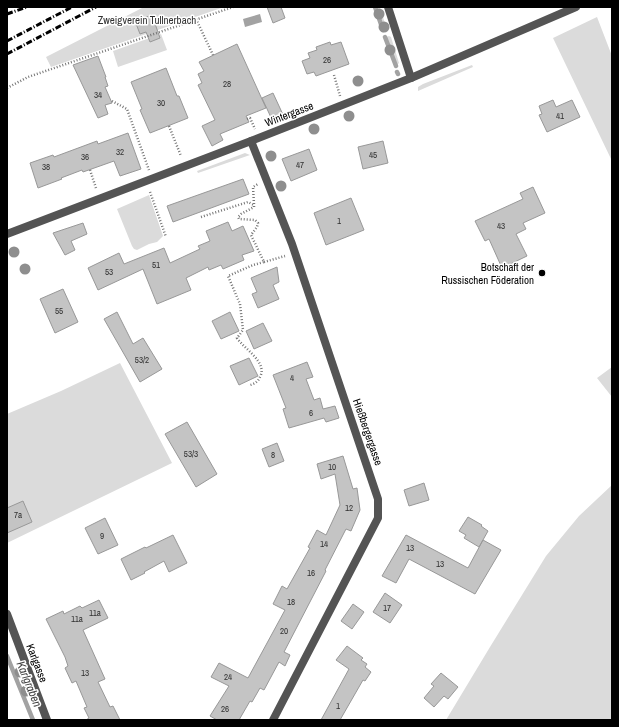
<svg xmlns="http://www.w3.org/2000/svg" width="619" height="727" font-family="'Archivo Narrow',sans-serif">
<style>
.green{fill:#dbdbdb}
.water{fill:#a2a2a2}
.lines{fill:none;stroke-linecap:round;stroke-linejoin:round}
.stream{stroke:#a2a2a2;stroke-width:4.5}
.building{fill:#c4c4c4;stroke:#989898}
.path{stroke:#767676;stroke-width:2.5;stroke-dasharray:1 2;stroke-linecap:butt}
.minor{stroke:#545454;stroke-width:8}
.tertiary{stroke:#545454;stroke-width:8}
.rail{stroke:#000;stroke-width:3;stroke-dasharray:6 2 1 2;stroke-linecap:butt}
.tree{fill:#8e8e8e}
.poi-dot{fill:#000;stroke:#fff;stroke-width:1.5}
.labels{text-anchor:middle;stroke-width:3;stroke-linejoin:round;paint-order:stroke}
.number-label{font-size:9px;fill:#313131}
.park-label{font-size:11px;fill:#323232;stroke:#fff}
.street-label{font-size:11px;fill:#000;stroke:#fff}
.poi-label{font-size:11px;fill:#000;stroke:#fff;text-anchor:end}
.water-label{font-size:12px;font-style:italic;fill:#434343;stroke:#fff}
</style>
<rect width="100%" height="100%" fill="#fff"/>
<path class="green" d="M144,7h80l-173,60 -5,-10z
M373,7h7l6,20 -4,3z
M597,17l15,39v105l-59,-123z
M161,34l6,16 -49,17 -5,-16z
M389,36l2,1 8,26 -4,4 -11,-29z
M472,65l1,2 -55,24v-4l5,-3z
M245,153l5,2 -52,18 -1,-2z
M149,195l14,41 -6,6 -8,2 -12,6 -3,-1 -2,-3 -15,-37z
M120,363l52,100 -165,80v-129l54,-23z
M612,367v30l-15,-19z
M612,485v235h-166l44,-73 56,-91 33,-40z"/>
<path class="water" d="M260,14l2,8 -17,5 -2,-8z"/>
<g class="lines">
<path class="stream" d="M375,7l8,23
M385,37l11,29
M397,72l1,2
M7,656l26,64"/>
</g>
<path class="building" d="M267,7h14l4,11 -12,5z
M152,15l8,23 -10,4 -4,-10 -6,2 -5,-13z
M330,42l1,3 10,-3 8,22 -33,12 -2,-4 -7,2 -5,-13 8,-3 -2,-5 9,-3 -1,-3z
M237,44l29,64 -20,8 3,6 -29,12 3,6 -11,6 -10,-20 13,-6 -17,-35 4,-2 -4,-9 6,-3 -5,-9z
M98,56l8,21h-1l3,9 -3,1 7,16 -7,2 3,9 -10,4 -25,-53z
M166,68l11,28h2l9,22 -38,15 -10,-23 2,-1 -11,-27z
M273,93l12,26 -11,5 -12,-26z
M553,100l3,7 16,-7 8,17 -33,15 -8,-17 3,-1 -3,-8z
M128,133l13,36 -21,7 -6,-15 -31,11 -1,-2 -21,8 1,1 -24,9 -8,-25 23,-8 1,2 43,-16 1,3z
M383,141l5,22 -25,6 -5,-22z
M309,149l8,21 -26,11 -9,-22z
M243,179l6,15 -76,28 -6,-16z
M533,187l12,26 -22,10 3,6 -10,5 11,22 -25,12 -13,-29 -4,2 -10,-20 48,-22 -3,-6z
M351,198l13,32 -38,15 -12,-32z
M228,222l4,9 11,-5 11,25 -12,4 2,5 -21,9 -2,-4 -12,5 -1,-3 -22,11 5,12 -34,14 -14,-35 -45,21 -10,-22 31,-15 5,11 40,-16 6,15 30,-14 -2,-3 12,-5 -4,-10z
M83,223l4,11 -16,7 4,9 -10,5 -12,-22z
M277,267l2,15 -6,3 6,14 -21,9 -6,-14 5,-2 -6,-14z
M63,289l15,33 -23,11 -15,-34z
M117,312l16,32 10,-6 19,31 -22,13 -36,-63z
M230,312l9,19 -18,8 -9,-18z
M263,323l9,18 -18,8 -8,-18z
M249,358l9,18 -19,9 -9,-19z
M307,362l6,15 -7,2 8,21 6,-2 3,11 12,-3 4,12 -13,4 -2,-4 -35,10 -6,-19 3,-1 -13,-33z
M187,422l30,52 -21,13 -31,-53z
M277,443l7,18 -15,6 -7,-18z
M343,456l10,33 4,-1 3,22 -9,21 -5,-2 -21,41 1,1 -42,81 6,3 -5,11 -6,-4 -15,28 -4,-2 -8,14 -2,-1 -11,19h-22l-7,-4 19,-30 -18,-9 8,-14 29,15 37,-68 -12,-6 9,-18 5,3 23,-41 -2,-1 9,-17 9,5 14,-30 -5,-31 -14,5 -4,-15z
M424,483l5,17 -20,6 -5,-16z
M23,501l9,21 -25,11v-25z
M468,517l14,8 -1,1 7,5 -9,16 -15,-9 2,-3 -7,-4z
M105,518l13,27 -20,9 -13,-26z
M173,535l14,28 -18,9 -5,-11 -20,11 1,1 -14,7 -10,-21 24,-12 1,1z
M406,535l62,33 15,-28 18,10 -26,44 -66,-35 -13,24 -14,-7z
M385,593l17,12 -12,18 -17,-11z
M99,600l9,18 -25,12 22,49 -7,3 12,25 3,-1 7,14h-34l3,-2 -5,-10 3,-1 -11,-26 -4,2 -7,-15 3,-2 -3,-9 -19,-38 17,-8 1,3 16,-8 2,2z
M353,604l11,8 -12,17 -11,-8z
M347,646l16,12 -2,2 6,4 -2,3 6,5 -6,9 -2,-1 -23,40h-19l28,-51 -13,-9z
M441,673l17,14 -10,12 -4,-3 -10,11 -10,-9 10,-12 -3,-2z"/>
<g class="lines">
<path class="path" d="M196,19l17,36
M334,75l6,21
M7,88l21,-11 205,-70
M112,101l15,8 22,61
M247,119l3,-1 5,11
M169,126l12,30
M90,170l6,18
M150,192l16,45
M254,204l-1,-17 5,-3
M201,217l47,-15 6,3v2l-13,7 -3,3 1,2 16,1 3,3 -1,4 -6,8 13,27 -11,3 -25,11 12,28 3,26 -6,8c7,11 31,24 23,39 -2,5 -6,7 -10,8
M264,262l21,-6"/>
<path class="minor" d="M388,7l23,71
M251,141l41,103 86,255v19l-105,202
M7,614l40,106"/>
<path class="tertiary" d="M7,234l244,-93 160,-63 165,-71"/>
<path class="rail" d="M7,14l20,-7
M7,41l65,-34
M7,54l89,-47"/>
</g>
<g class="tree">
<circle cx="379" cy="14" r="5.5"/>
<circle cx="384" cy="27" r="5.5"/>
<circle cx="390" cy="50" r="5.5"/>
<circle cx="358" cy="81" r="5.5"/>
<circle cx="349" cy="116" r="5.5"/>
<circle cx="314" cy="129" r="5.5"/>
<circle cx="271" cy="156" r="5.5"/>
<circle cx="281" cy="186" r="5.5"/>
<circle cx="14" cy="252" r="5.5"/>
<circle cx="25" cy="269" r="5.5"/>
<circle cx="20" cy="672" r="5.5"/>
<circle cx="26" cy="691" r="5.5"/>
</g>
<circle class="poi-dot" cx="542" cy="273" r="4"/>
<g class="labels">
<g class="number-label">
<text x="327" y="63">26</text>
<text x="227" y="87">28</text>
<text x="98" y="98">34</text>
<text x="161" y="106">30</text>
<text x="560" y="119">41</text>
<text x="120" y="155">32</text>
<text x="373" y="158">45</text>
<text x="85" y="160">36</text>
<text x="300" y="168">47</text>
<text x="46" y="170">38</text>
<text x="339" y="224">1</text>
<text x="501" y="229">43</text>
<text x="156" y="268">51</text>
<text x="109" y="275">53</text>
<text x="59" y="314">55</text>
<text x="142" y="363">53/2</text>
<text x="292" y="381">4</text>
<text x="311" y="416">6</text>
<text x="191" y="457">53/3</text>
<text x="273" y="458">8</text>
<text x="332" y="470">10</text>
<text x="349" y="511">12</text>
<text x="18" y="518">7a</text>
<text x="102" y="539">9</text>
<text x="324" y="547">14</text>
<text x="410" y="551">13</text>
<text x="440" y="567">13</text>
<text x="311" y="576">16</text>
<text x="291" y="605">18</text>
<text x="387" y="611">17</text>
<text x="95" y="616">11a</text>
<text x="77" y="622">11a</text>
<text x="284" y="634">20</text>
<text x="85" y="676">13</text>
<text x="228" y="680">24</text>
<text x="338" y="709">1</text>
<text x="225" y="712">26</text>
</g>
<g class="park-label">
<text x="147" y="24">Zweigverein Tullnerbach</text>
</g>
<g class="street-label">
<text transform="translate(289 114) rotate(-21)" y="4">Wintergasse</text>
<text transform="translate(368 432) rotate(71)" y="4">Hießbergergasse</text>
<text transform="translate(37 663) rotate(69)" y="4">Karlgasse</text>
</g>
<g class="poi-label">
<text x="534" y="271">Botschaft der<tspan x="534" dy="13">Russischen Föderation</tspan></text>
</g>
<g class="water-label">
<text transform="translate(29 684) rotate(68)" y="4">Karlgraben</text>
</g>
</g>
<rect width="619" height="727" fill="none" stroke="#000000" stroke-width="16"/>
</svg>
